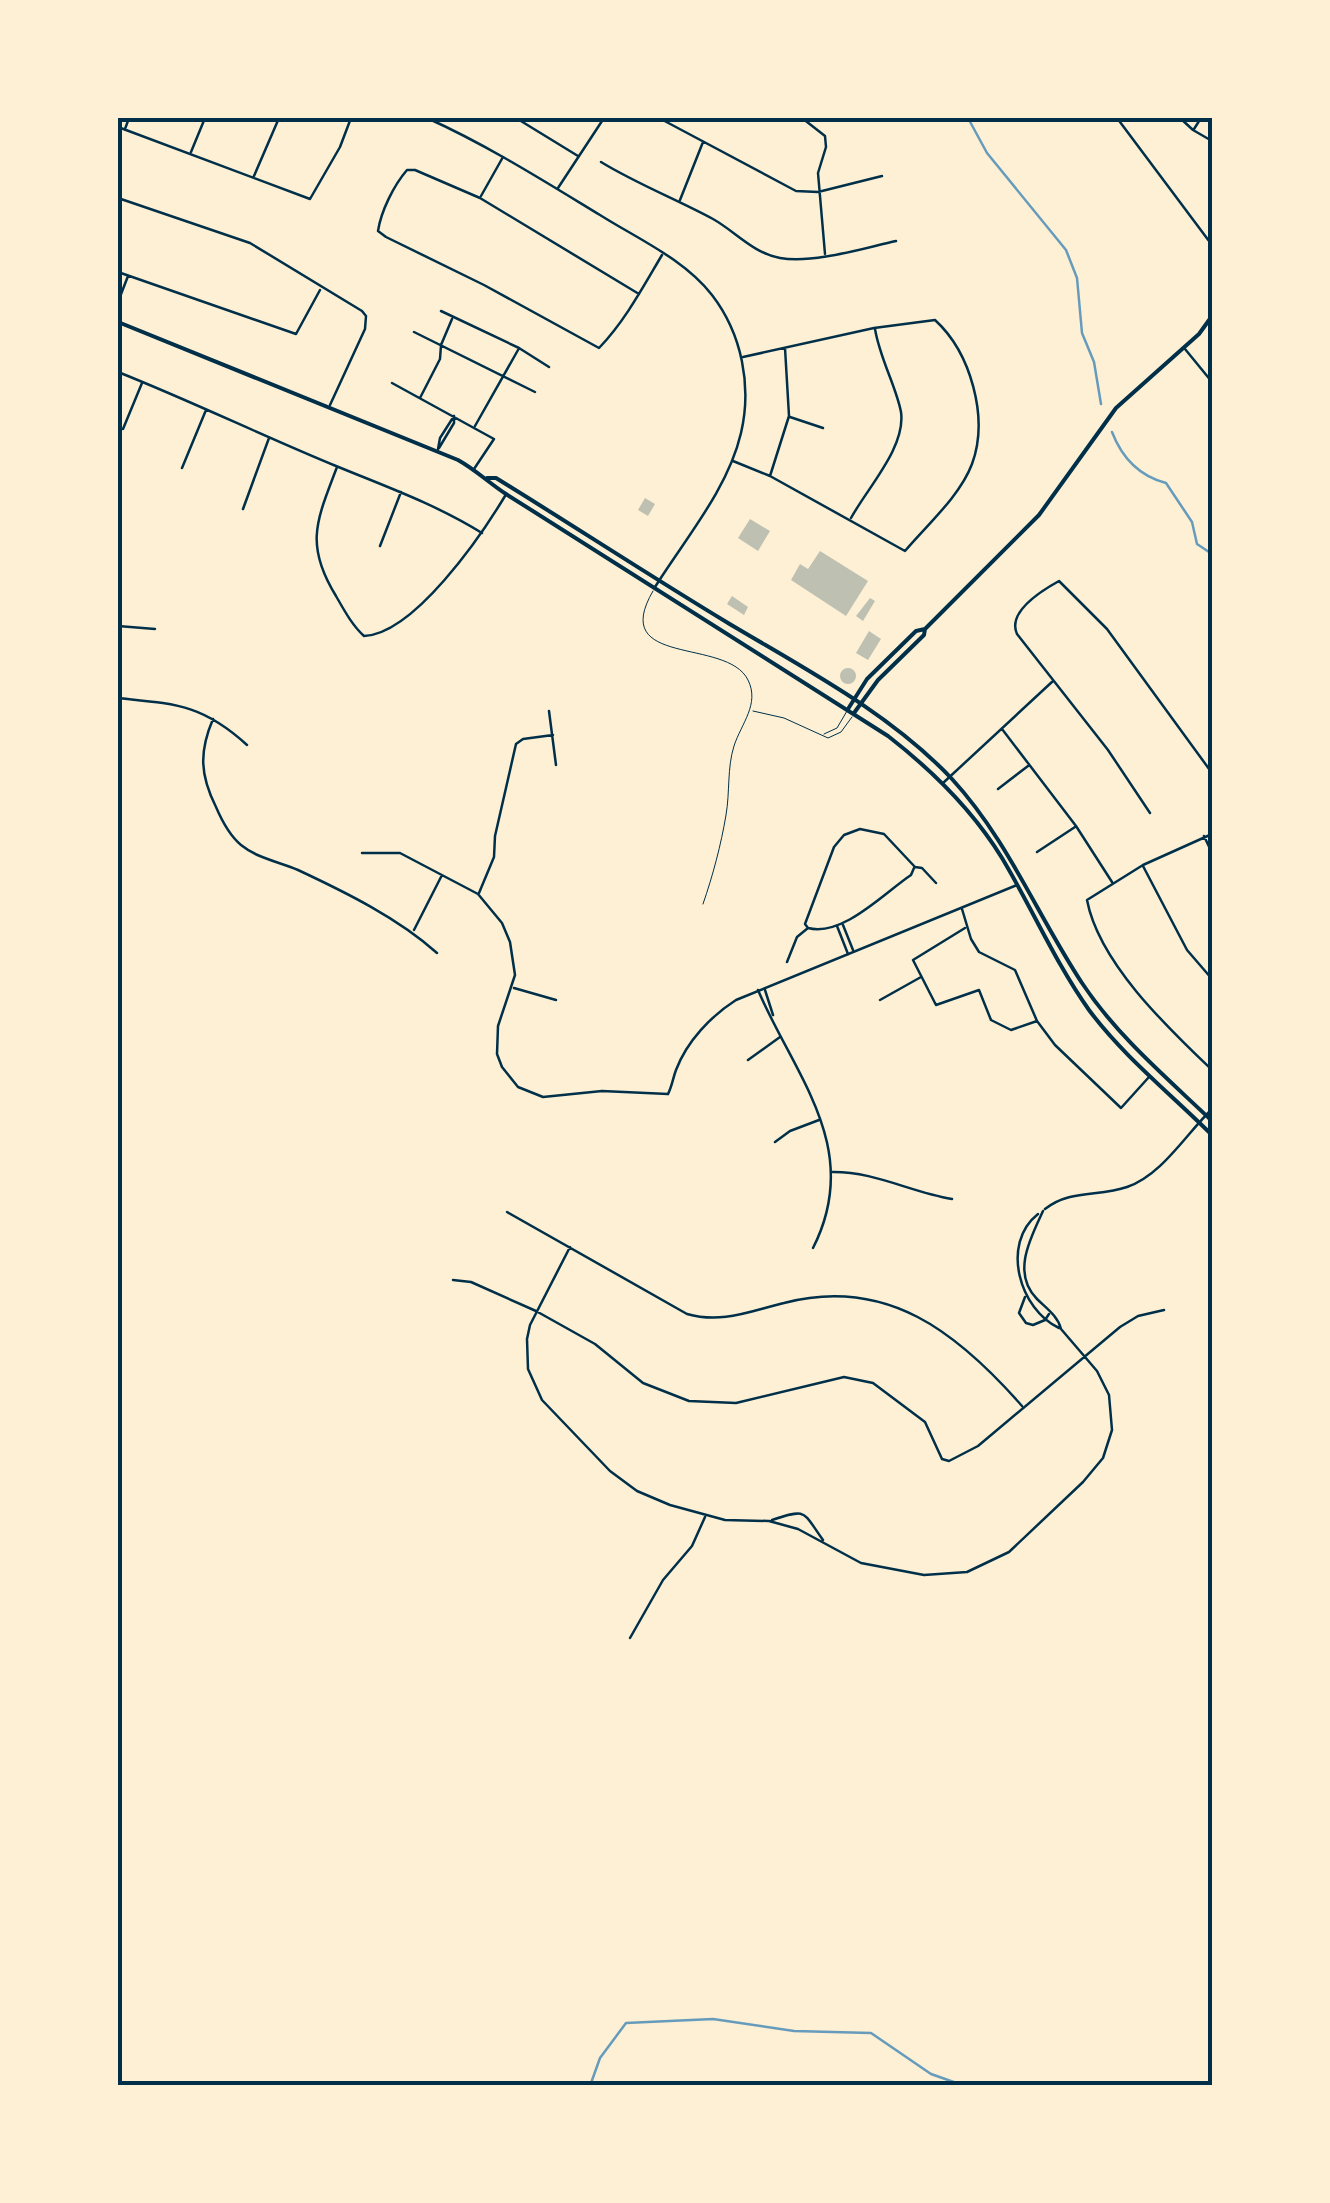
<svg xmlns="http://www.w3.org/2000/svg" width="1330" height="2203" font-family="Jost,sans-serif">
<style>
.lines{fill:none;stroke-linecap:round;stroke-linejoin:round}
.stream{stroke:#669bbc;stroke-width:2.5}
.building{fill:#bec0b2}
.service{stroke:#003049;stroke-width:1}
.minor{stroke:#003049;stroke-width:2.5}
.tertiary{stroke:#003049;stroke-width:2.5}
.primary{stroke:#003049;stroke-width:4}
.neatline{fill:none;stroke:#003049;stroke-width:4}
</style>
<rect width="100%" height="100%" fill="#fdf0d5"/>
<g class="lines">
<path class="stream" d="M968,118l19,35 79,97 11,28 5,55 12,29 7,42
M1112,432c10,26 27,44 54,51l26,39 5,22 15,10
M590,2086l10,-28 26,-35 87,-4 81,12 77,2 60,41 34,12"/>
</g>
<path class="building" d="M645,498l10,6 -7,12 -10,-6z
M750,519l20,12 -12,20 -20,-13z
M820,551l48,30 -22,35 -55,-36 9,-16 8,5z
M732,596l16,11 -4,8 -17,-11z
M870,598l5,3 -12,20 -7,-5z
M869,631l12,8 -13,21 -12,-7z
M840 676a8 8 0 1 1 16 0a8 8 0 1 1-16 0Z"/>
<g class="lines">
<path class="service" d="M653,591c-45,77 74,46 95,89 12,24 -7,44 -14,66 -7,22 -4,46 -8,69 -5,30 -13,60 -23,89
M753,711l31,7 44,20 13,-6 11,-15
M824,734l13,-6 10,-17"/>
<path class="minor" d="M516,118l62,38
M659,118l137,73 22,1 64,-16
M802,118l23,18 1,11 -8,26 7,81
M1180,118l13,12 19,11
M118,127l192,72 30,-52 11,-29
M125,129l4,-11
M1194,129l7,-11
M191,152l14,-34
M601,162c36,22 75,37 112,57 23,13 40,34 67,39 33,6 84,-10 116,-17
M254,176l25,-58
M558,188l46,-70
M481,196l22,-39
M118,198l132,45 112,68 4,5 -1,13 -35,76
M680,200l23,-58
M118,272l178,62 24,-44
M639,294l-159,-96 -65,-28h-8c-13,15 -26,41 -29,61l8,6 98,48 115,63c26,-27 44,-61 63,-93
M118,302l10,-26
M441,311l78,37 30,19
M414,332l121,60
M1185,349l27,33
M118,372c73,29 145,64 218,94 51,21 99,38 146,67
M392,383l102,56 -20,30
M420,398l20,-39 1,-14 11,-26
M790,417l33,11
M475,426l43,-76
M123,429l19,-46
M439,448l15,-25v-7
M438,449l2,-11 14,-22
M733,461l37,15 135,75c22,-26 55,-55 67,-87 17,-46 -1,-111 -37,-144l-61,8 -131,29
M337,467c-20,53 -33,77 -1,129 8,14 16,29 28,40 50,-2 117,-100 141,-140
M182,468l24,-58
M770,476l19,-60 -4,-68
M243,509l26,-71
M851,518c17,-31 55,-71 50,-106 -5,-26 -21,-53 -26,-83
M380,546l21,-54
M118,626l37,3
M118,698c57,6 84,6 129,47
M549,711l7,54
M213,719c-14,33 -13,56 3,88 6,14 13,28 25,38 16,13 38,17 57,25 47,22 100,48 139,83
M1002,729l74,97 36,56
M943,783l110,-102
M998,789l30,-23
M1150,813l-42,-63 -91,-116c-10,-22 24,-43 42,-53l48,48 105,144
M1212,834l-69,31 -56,35c12,63 81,128 125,170
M1204,836l8,17
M1037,852l38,-25
M362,853h38l78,41 24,29 8,19 5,33 -17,51 -1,28 5,13 16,20 25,10 59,-6 66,3
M1143,866l44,84 25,29
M479,893l15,-36 1,-21 21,-92 7,-5 30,-4
M962,909l9,30 8,13 36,18 22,51 18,24 66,63 28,-31
M843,925l10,25
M837,926l11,28
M808,928c35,9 76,-35 103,-53l3,-7
M965,928l-52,32 23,45 43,-15 12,30 20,10 26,-9
M414,930l28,-55
M787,962l10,-25 11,-9 -3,-4 29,-77 10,-12 16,-6 24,5 31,33 7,1 14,15
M514,988l42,12
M758,990c36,85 106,158 55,258
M765,990l8,25
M880,1000l41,-23
M748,1060l32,-23
M775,1142l15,-11 29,-11
M831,1172c43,-1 79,20 121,27
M1045,1209c25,-20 54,-12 82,-22 35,-12 59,-53 85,-78
M507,1212l180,102c35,10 63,-3 97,-11 103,-27 174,30 238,103
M1038,1214c-38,30 -18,96 21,114
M570,1247l-40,78 -3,14 1,30 14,31 68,71 27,20 33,14 55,15 44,1 29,8 63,34 63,12 43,-3 42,-20 74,-70 20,-24 9,-28 -3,-35 -12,-24 -36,-42c-3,-13 -15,-21 -24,-30 -26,-26 -6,-62 6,-88
M453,1280l18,2 65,29 59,33 48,39 46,18 47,2 108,-26 29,6 52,39 17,37 7,2 29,-15 142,-119 18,-11 26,-6
M1025,1297l-6,16 7,10 7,2 12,-5 4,-6
M772,1520c36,-12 30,-9 51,20
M630,1638l33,-58 29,-34 13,-29"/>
<path class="tertiary" d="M427,118c60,27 117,63 173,97 38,24 84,44 112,80 30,39 40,91 29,138 -13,56 -56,106 -86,154
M1117,118l95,127
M668,1094c4,-8 5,-16 8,-24 11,-29 35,-54 60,-70l281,-115"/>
<path class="primary" d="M118,322l340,138c18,10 31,23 48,34l382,242c45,35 84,73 114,122 30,50 53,104 87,152 35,47 82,84 123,125
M487,478h9c78,48 154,98 232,145 77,46 162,90 224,156 56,61 85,136 130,204 36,54 84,94 130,138
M848,709l19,-30 49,-48 9,-2
M854,713l24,-33 46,-45 1,-6 114,-114 77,-107 83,-74 13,-18"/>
</g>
<rect width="1330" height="2203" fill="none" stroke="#fdf0d5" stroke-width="240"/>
<rect x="120" y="120" width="1090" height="1963" class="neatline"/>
</svg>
